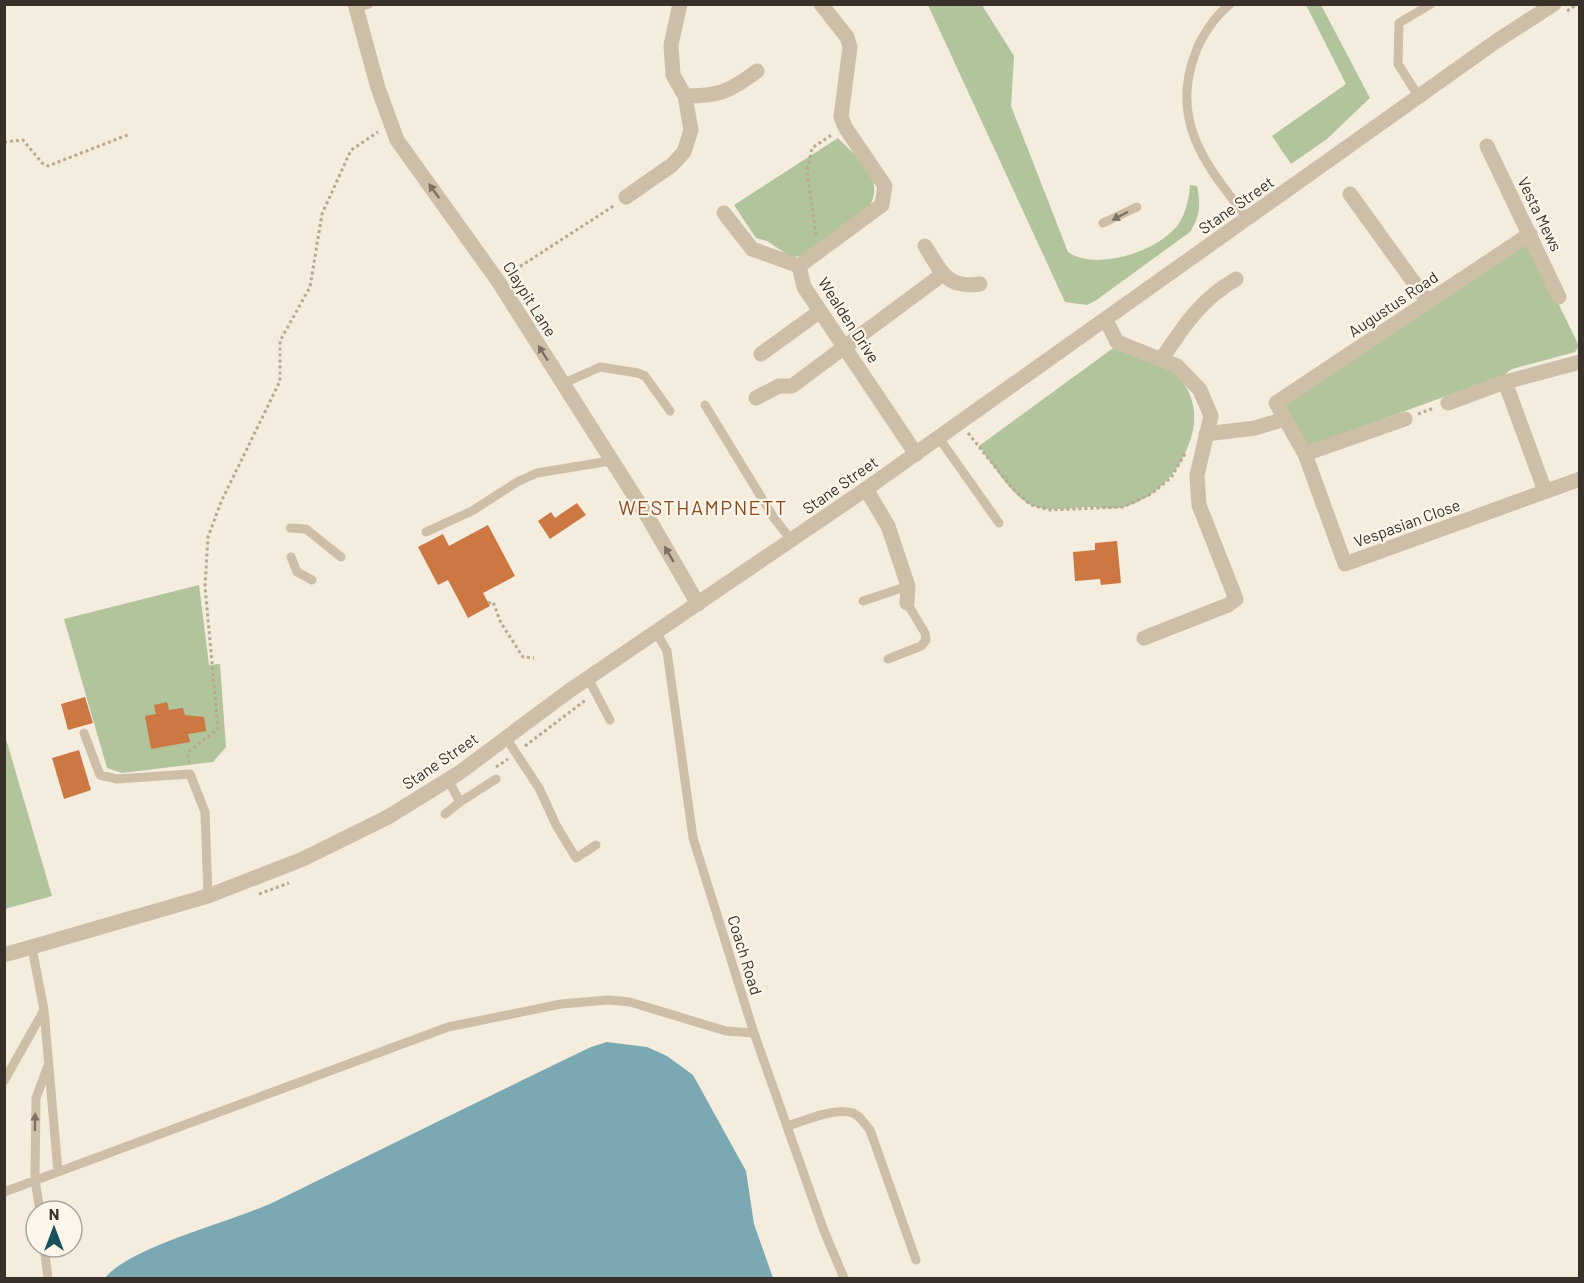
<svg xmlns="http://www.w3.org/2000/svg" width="1584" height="1283" font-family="Barlow,sans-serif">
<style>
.green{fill:#b1c49c}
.water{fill:#7aa9b3}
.building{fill:#cd7742}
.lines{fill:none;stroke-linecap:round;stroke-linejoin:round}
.path{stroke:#b9a892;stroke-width:3;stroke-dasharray:3 3;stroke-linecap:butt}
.service{stroke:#cdbea8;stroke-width:9}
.minor{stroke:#cdbea8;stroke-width:15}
.tertiary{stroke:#cdbea8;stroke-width:15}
.oneway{fill:#7c7062}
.labels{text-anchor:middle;stroke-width:4.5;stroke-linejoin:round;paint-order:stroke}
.street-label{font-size:16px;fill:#393029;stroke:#fbf5ea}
.quarter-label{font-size:20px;letter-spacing:1.5px;fill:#8d471d;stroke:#fbf5ea}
</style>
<rect width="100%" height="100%" fill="#f4ecdd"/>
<path class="green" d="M928,5h54l32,51 -3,50 57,146c29,20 90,-1 110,-27 8,-12 11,-26 12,-40l7,1c4,18 3,30 -7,46l-95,69 -8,4 -22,-3z
M1306,5h15l49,93 -43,41 -36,25 -19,-28 74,-52z
M838,138c20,21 49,40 30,71l-65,47 -12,1 -24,-16 -11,-3 -22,-33z
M1528,241l51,105 -4,6 -63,17 -8,6 -198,72 -24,-42z
M1116,346c21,9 48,16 64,33 14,16 17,36 12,55 -9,34 -33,63 -68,73 -11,3 -25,0 -37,0 -18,1 -36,5 -54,-1 -20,-8 -41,-43 -54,-60z
M199,585l10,80 11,-1 6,83 -13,15 -91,11 -15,-5 -43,-149z
M4,732l48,164 -47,13h-1z"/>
<path class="water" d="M607,1042l40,5 20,9 26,19 53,96 8,53 19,54h-668c24,-31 129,-57 169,-76 106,-52 211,-104 317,-155z"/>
<path class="building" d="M577,503l9,12 -36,24 -12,-18 13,-9 4,6z
M488,525l27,51 -32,17 7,13 -22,12 -20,-38 -10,5 -20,-38 25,-13 6,12z
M1117,541l4,42 -20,2 -1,-6 -25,2 -2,-29 22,-2v-7z
M85,697l8,26 -25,7 -7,-26z
M167,702l2,8 14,-2 2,7 19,2 2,14 -18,3 2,8 -39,7 -6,-33 11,-2 -2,-9z
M79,750l12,40 -27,9 -12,-41z"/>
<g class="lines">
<path class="path" d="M1567,11l11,-7
M4,142l19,-2 19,23 6,3 82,-32
M816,235l-9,-63 5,-24 21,-14
M510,273l105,-68
M1418,414l16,-6
M968,433l44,55 19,17 19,5 73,-3 28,-13 20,-16 15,-26
M488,603l5,-1 8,21 22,34 11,1
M525,746l62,-47
M189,763l-1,-11 30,-23 -13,-143 3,-49 13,-35 59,-121v-40l30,-54 12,-73 29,-64 27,-18
M496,767l12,-8
M259,894l30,-11"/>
<path class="service" d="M1230,4c-16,13 -30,34 -36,53 -24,67 15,112 54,162
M356,8l13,-4
M1419,97l-21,-33 1,-41 32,-19
M1103,223l34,-16
M562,384l38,-17 38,6 7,3 25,35
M705,405l69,113 18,23
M939,438l60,85
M290,528l16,1 35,28
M426,532l46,-21 45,-29 20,-9 73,-12
M291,557l6,15 15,8
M863,601l45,-15
M656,632l11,19 26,187 61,195 70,198 20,47
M888,659l33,-13 5,-6 -1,-7 -18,-30
M588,678l22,42
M84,733l16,42 17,4 73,-5 15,38 3,84
M506,738l33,50 17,37 20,33 20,-13
M448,780l12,22 36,-23
M445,814l15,-12
M32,948l12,62 14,162
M4,1081l40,-71
M787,1126c18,-5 47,-19 66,-13 8,3 12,12 17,17l46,130
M4,1192l444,-165 113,-23 47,-4 22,2 96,29 28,2
M40,1211l-5,-31 1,-82 11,-30
M44,1247l4,31"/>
<path class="minor" d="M355,4l23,84 19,52 101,141 151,238 49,85
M685,96c34,0 44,-4 72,-25
M1487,146l72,151
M1350,194l78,108
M626,197l46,-32 12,-13 7,-22 -6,-34 -12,-21 -2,-30 9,-41
M724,213l28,36 47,17
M1530,234l-254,169 29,51 40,110 235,-85
M925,246c16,25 21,43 55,38
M799,266l83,-61 3,-19 -40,-59 -4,-10 9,-70 -3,-10 -26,-33
M799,266l5,21 112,167
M1106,320l11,22 60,24 23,24 11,26 -14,59 2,30 37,94 -8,6 -84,33
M761,354l58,-42
M1161,360c23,-34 39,-60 75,-81
M756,398l23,-12h13l151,-112
M1448,403l57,-21
M1206,434l49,-6 30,-9
M1305,454l100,-35
M866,489l22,37 20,60 -1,17
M1545,491l-40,-109 75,-20"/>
<path class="tertiary" d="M4,955l204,-59 95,-37 85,-42 71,-44 110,-82 297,-202 632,-449 56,-36"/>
</g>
<defs><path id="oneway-solid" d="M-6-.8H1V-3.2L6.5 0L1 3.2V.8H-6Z" transform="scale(1.5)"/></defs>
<g class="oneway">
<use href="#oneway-solid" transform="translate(434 191) rotate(-126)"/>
<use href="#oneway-solid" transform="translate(1120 216) rotate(152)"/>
<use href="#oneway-solid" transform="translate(543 353) rotate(-122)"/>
<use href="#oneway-solid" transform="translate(669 554) rotate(-120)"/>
<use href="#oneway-solid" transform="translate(35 1122) rotate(-89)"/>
</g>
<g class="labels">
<g class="street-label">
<text transform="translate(1236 205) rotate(-35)" y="6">Stane Street</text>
<text transform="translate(1540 214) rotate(64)" y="6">Vesta Mews</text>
<text transform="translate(530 299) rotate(58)" y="6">Claypit Lane</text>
<text transform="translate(1393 304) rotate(-34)" y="6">Augustus Road</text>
<text transform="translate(849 320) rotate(57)" y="6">Wealden Drive</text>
<text transform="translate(840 485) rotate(-35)" y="6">Stane Street</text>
<text transform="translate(1407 523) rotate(-20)" y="6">Vespasian Close</text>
<text transform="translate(440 761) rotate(-34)" y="6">Stane Street</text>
<text transform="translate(745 955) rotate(73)" y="6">Coach Road</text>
</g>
<g class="quarter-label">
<text x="703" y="515">WESTHAMPNETT</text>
</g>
</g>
<rect width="1584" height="1283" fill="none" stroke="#393029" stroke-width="12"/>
<g transform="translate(54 1229)"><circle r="28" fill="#fbf5ea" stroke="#ada69d" stroke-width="1.5"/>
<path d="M0-4.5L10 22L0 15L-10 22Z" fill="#1b505e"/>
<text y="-9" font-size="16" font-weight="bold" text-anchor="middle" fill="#393029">N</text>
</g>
</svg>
